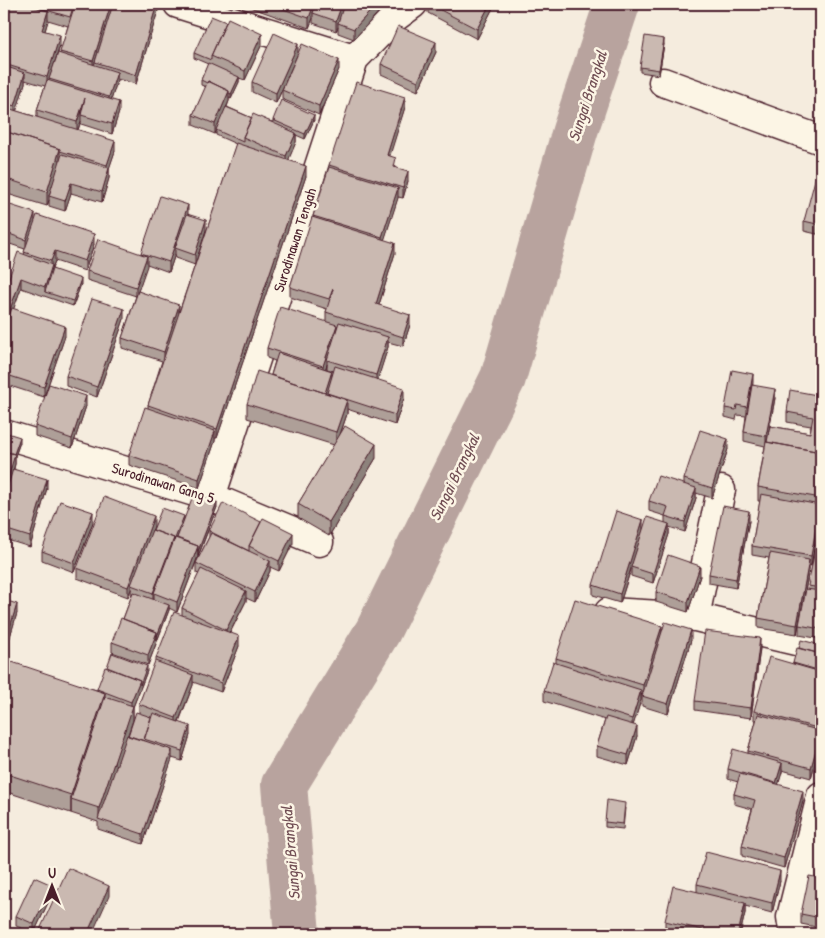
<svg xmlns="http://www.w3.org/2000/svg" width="825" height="938" font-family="'Patrick Hand',sans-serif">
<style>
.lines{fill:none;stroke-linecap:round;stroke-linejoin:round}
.river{stroke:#b8a39e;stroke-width:46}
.minor-casing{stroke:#4a1f2b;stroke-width:31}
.minor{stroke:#fcf5e5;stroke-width:28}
.wall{fill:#ae9f98;stroke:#4a1f2b;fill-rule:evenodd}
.shaded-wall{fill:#8d827c;stroke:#4a1f2b}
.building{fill:#cab9b1;stroke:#4a1f2b}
.labels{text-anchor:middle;stroke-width:5;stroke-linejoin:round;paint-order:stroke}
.street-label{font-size:15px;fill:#4a1f2b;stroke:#fcf5e5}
.water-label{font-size:16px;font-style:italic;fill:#704d53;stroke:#fcf5e5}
</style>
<rect width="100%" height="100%" fill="#f5ecde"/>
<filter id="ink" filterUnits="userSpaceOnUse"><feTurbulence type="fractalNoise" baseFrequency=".02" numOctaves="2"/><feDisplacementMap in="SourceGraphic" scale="10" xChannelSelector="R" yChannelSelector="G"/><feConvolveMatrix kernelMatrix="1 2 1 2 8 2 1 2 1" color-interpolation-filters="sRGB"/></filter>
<g filter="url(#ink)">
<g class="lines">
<path class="river" d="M297,934l-13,-149 94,-154 125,-253 72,-247 42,-127"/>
<defs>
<path id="minor" d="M178,4l176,55
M663,82l158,58
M4,434l207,63 108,45
M211,497l143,-438 40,-41 19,-14
M609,612l86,5 126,30
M695,617l26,-127
M803,934c-10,-3 -11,-8 -12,-17l30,-121"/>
</defs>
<use href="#minor" class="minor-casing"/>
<use href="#minor" class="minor"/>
</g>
<path class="wall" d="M6,4h153v3l-23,77 -19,-5v2l-6,19 8,12 -7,22 -31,-10v-3l-3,9 37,21 -6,17v10l-7,24 -31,-9 -6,18 -16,-5v-6l-2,6 -43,-13v-181zM48,20l20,6 -8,28 -2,-1 2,-8 -15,-14zM25,80l20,6 -8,24v7l-21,-6 9,-28z
M220,4h13l-1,4z
M241,4h145l-32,35 -16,-6v-6l-2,4 -23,-8v-5l-4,10z
M428,4h67l-18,35 -49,-26z
M262,44l-17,36 -6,-2v4l-8,17 -2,-1v3l-2,6 25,11 21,4v-2h41l-9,19 -9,-4v7l-8,18 18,16 -89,262h-2v3l-16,47 -70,-23v-10l19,-47v-3l14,-44 -40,-13v-10l14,-42 -49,-16v-9l54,-17v-1l47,-39 18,16 -11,35 -20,-7v-4l-6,18 -22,-8 -9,27 41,21 57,-168 -20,-9v-4l-1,3 -22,-9v-10l13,-28 -5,-2v-5l7,-16 -14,-6v-5z
M664,44l-5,31 -19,-3v-5z
M436,52l-18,39 -37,-17v-10z
M298,53l41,16 -20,46 -37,-16v-9l6,-13 -12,26 -24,-11v-10z
M405,107l-16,49 7,11 12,14 -5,17 -5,-1 -14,43 11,13 -16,52 31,20 -7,21 -15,-4v5l-11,33 27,18 -9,27 -48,-16v5l-7,21 36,23 -47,78 -31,-18v-14l36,-59 -87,-27v-14l24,-29 4,-14 -8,-3v-10l59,-26v-10l1,-3 -37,-12v-10l23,-69v-2l16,-51zM327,364v5l7,2 -2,7 -6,-9z
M821,177v58l-17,-4v-10z
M4,203l31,17 59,24 -9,27 -30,-10 -3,8 29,15 -8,22 -52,-18 -8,21 52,27 -21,61 -40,-13v-92l20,-37 1,-6 -21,-7z
M124,319l-27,78 -31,-11v-10z
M821,375v137h-1l-9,54 -2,-1v5l-12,64 -39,-6v-10l11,-60 -17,-3v-9l8,-45h-2v-14l7,-41 -21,-5v-9l2,-16 -9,-1 -1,5 -11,-3v-9l28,-23 22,13 -5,28 40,7 1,-7 -24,-4v-10l30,-17z
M86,406l-14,42 -37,-12v-10z
M4,432l16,10 -5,14v8l-1,5 33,19 -17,59 -26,-8z
M728,449l-16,49 -16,-5v5l-11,34 -16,-5v7l-16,49 -22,-7v-7l-11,34 -27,-8v-10l50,-57 22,-5v-7l-16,-5v-10l35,-16v-6z
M217,507l-40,105 -8,-4v2l-21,55 -36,-13v-10l11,-23 9,-24 -1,-1v-5l-3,8 -51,-19v-10l77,-42 -1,4 31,-10z
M821,514v125l-22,-4v-10l9,-36z
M749,521l-13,67 -27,-5v-9z
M93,522l-19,50 -32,-12v-9z
M209,531l84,12 -14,28 -9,-4v4l-15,31 -9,-4v3l-16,32 9,13 -18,46 -28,-10v3l-14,37 11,13 -8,26 -10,-3 -29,86 -45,-15v-7l-94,-31v-124l93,23v-1l50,-18 -14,36v13l6,-7v-9l17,-42v-4l26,-43v-7l17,-34 -3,-1v-10l13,-26z
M700,576l-12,36 -32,-10v-10z
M4,600l13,13 -11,37 -2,-1z
M662,633l29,7 -23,74 -26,-8v-11l-1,-1v6l-8,25 4,11 -9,29 -31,-9v-10l8,-26 -61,-19v-10l12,-28v-5z
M821,645v98l-10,35 -29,-8v2l-4,13 25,16 -19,67 -42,-12v-10l10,-37 -18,-5v-10l4,-12 -10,-3v-10l20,-16v-2l8,-30 -2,-1v-9l39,-47 6,-16z
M760,648l-9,70 -56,-8v-9z
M625,808l-2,21 -18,-2v-5z
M821,878v50l-20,-4v-10z
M780,881l-8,32 -27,-7v7l-5,21h-61l-14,-3v-10l32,-29v-8z
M52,894l-18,39 -18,-7v-10z"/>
<path class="shaded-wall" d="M111,4h3l-19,58 -2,9v-10z
M157,4h2v3l-23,77v-9z
M314,4h3l-4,9v5l-4,10v-10z
M342,4h3l-7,19v4l-2,4v-10z
M377,4h9l-32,35v-10z
M490,4h5l-18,35v-10z
M48,11v10l-6,19v-10z
M262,34v10l-17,36v-9z
M60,35v10l-13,42v-10z
M664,39v5l-5,31v-5z
M436,42v10l-18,39v-10z
M298,44v9l-22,50v-10z
M339,60v9l-20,46v-9z
M117,72v9l-8,26v-10z
M25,73v10l-10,33v-10z
M239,77v5l-8,17v-5z
M229,91v10l-14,33v-10z
M405,97v10l-18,58v-10z
M85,98l-4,17v6l-4,11v-10z
M119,102v10l-7,22v-10z
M314,115v5l-9,19v-5z
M296,133v9l-10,24v-10z
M115,141v10l-8,24v-10z
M60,149v14l-11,33v4l-2,6v-14z
M306,166v10l-89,262v-9z
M109,168v10l-7,24v-10z
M408,171v10l-5,17v-10z
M71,183v10l-6,18v-10z
M398,188v10l-16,49v-10z
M188,205v10l-13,33v6l-6,18v-10z
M35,213v10l-9,26v-9z
M206,220v10l-11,35v-10z
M94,234v10l-9,27v-10z
M395,243v10l-19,61v-10z
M55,251v10l-3,7v6l-7,18v-5l6,-20v-6z
M147,256v10l-11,31v-10z
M21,278v10l-15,43v-10z
M81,279v5l-8,22v-5z
M179,305v10l-15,47v-10z
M124,309v10l-27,78v-10z
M410,315v10l-7,21v-9z
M337,325v10l-10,25v4l-4,12v-10z
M65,326v10l-21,61v-10z
M388,337v10l-12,38v-10z
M332,371v9l-4,13 -4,2z
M753,374v9l-6,34v-10z
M404,388v10l-9,27v-10z
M775,389v9l-9,48v-10z
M86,396v10l-14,42v-9z
M347,400v14l-11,32v-14z
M215,431v10l-16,47v-9z
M20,437v5l-5,14v8l-11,38v-10l9,-35z
M728,439v10l-16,49v-10z
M376,444v14l-47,78v-14z
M47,479v9l-17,59v-10z
M696,488v10l-11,34v-10z
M217,502v5l-19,49v-5z
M820,505v10l-9,51v-10z
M749,511v10l-13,67v-9z
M93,512v10l-19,50v-9z
M154,516v10l-22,59h-1v4l-3,8v-10z
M184,516v5l-30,72v6l-1,4v-10l21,-55z
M643,520v10l-23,73v-9z
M669,524v10l-16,49v-9z
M293,533v10l-14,28v-10z
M198,546v10l-21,56v-10z
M809,560v10l-12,64v-9z
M270,561v10l-15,31v-10z
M700,566v10l-12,36v-10z
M246,591v10l-20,39v-10z
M17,604v9l-11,37v-10z
M169,605v5l-12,31v-5z
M662,626v10l-19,59v-10z
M691,630v10l-23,74v-10z
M157,632v9l-9,24v-10z
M239,636v10l-18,46v-9z
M760,638v10l-9,70v-10z
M147,666v5l-14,36v13l-34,99v-11l32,-97v-9l9,-22z
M193,675v10l-17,43v-10z
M641,690v10l-9,29v-10z
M105,693v18l-34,88v14v-18z
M190,726v9l-8,26v-10z
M637,726v10l-9,29v-10z
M821,734v9l-10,35v-10z
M172,750v9l-29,85v-10z
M782,763v9l-6,21v-10z
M803,791v10l-19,67v-10z
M780,871v10l-8,32v-10z
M52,885v9l-18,39v-9z
M109,886v10l-17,38h-5z
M745,903v10l-5,21h-2z"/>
<path class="building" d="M6,4h20l22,7 -6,19 18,5 -13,42 -43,-13v-52z
M26,4h48l-4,13z
M75,4h36l-18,57 -33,-9z
M113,4h44l-21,71 -41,-13z
M269,4h45l-5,14z
M316,4h26l-6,17 -23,-8z
M344,4h33l-23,25 -16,-6z
M429,4h61l-13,25z
M211,16l15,6 -15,34v4l-17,-7z
M228,18l34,16 -17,37 -34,-15z
M398,26l38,16 -18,39 -37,-17z
M274,33l24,11 -22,49 -24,-11z
M645,36l19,3 -5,31 -19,-3z
M302,44l37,16 -20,46 -37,-16z
M58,53l59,19 -8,25 -60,-18z
M208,63l31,14 -8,17 -2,-1v-2l-21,-10 -1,2 -6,-3z
M4,66l21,7 -10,33 -11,-3z
M47,80l72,22 -7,22 -31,-9 4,-17 -8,24 -40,-12z
M208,81l21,10 -14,33 -22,-9z
M356,82l49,15 -18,58 9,3 -2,9 14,4 -5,17 -74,-23z
M281,100l33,15 -9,19 -32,-14z
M4,107l111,34 -8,24 -47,-14v-2l-56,-18z
M226,107l26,11 -9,19v5l-27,-12z
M253,114l43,19 -10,23 -43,-19z
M4,131l56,18 -13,43 -43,-14z
M236,143l70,23 -89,263 -69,-24z
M62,154l47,14 -7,24 -31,-9 -6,18 -16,-5z
M329,167l69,21 -16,49 -69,-21z
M816,176l5,1v48l-17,-4z
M160,196l28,9 -19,57 -28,-9z
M4,203l31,10 -9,27 -22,-8z
M187,214l19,6 -11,35 -20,-7z
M37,215l57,19 -9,27 -30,-10 -4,10 -27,-9z
M312,217l83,26 -19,61 34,11 -7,22 -77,-25 7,-23 -4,10 -39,-12z
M98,239l49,17 -11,31 -49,-16z
M18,252l34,13 -7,22 -24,-9 -15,43h-2v-29z
M52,269l29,10 -8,22 -28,-9z
M138,291l41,14 -15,47 -42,-14z
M92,299l32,10 -27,78 -31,-11z
M280,307l57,18 -14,41 -56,-18z
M12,308l53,18 -21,61 -40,-13v-43z
M339,322l49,15 -12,38 -49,-15z
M278,353l54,18 -7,22 -54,-18z
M335,366l69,22 -9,27 -68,-22z
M732,370l21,4 -6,33 -10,-2 -1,5 -11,-2z
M257,371l90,29 -11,32 -89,-28z
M821,375v77l-54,-10 3,-16 40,7 3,-16 -26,-5 3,-22 27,5z
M49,384l37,12 -14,43 -37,-13z
M752,385l23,4 -9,47 -22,-4z
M145,407l70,24 -16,48 -70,-24z
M345,426l31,18 -47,78 -31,-18z
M700,430l28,9 -16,49 -28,-9z
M4,432l16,5 -6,17 -10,-3z
M766,442l55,10v46l-63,-11z
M4,451l11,3 -11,38z
M13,469l34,10 -17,58 -26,-8v-30z
M658,476l38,12 -11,34 -20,-6 3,-9 -19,-6z
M194,493l23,9 -19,49v-5l-21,-8z
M761,494l59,11 -9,51 -59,-10z
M104,497l50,19 -26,71 -51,-19z
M60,501l33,11 -19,51 -32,-12z
M223,503l38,19 -12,24v5l-40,-20z
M723,506l26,5 -13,68 -27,-5z
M162,508l22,8 -10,25v-3l-21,-8z
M616,511l27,9 -23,74 -27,-9z
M821,514v19l-3,-1z
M647,517l22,7 -16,50 -22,-7z
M263,518l30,15 -14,28 -30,-15z
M152,530l22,8 -21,55 -22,-8z
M211,533l59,28 -15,31 -59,-29z
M818,534h3v54l-13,-2z
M175,538l23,8 -21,56 -23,-9z
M770,553l39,7 -12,65 -39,-7z
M668,555l32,11 -12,36 -32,-10z
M201,569l45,22 -20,39 -44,-22z
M806,589l15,2v38l-22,-4z
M133,592l36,13 -12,31v-4l-34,-13z
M575,599l87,27 -19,59 -87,-27z
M4,600l13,4 -11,36 -2,-1z
M174,612l65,24 -18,47 -65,-25z
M121,618l36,14 -9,23 -36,-13z
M665,622l26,8 -23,74 -26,-8z
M705,631l55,7 -9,70 -56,-7z
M801,640l20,5v9l-22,-6z
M797,648l24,6v17l-28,-8z
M112,653l35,13 -7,19v-5l-33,-13z
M769,657l52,15v57l-67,-18z
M6,660l99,33 -34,102 -67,-22v-106z
M155,661l38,14 -17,43 -37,-14z
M553,662l88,28 -9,29 -88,-28z
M105,667l35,13 -9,22 -34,-13z
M105,697l28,9 -34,102 -28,-9z
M136,712l15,5 -7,24 -16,-5z
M153,713l37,13 -8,25 -38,-12z
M758,714l63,17 -10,37 -63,-17z
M606,717l31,9 -9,29 -31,-9z
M127,735l45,15 -29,84 -45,-15z
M733,749l49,14 -6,20 -48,-14z
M740,774l63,17 -19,67 -42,-12 13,-46 -21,-6z
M607,800l18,3 -2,21 -18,-2z
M706,852l74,19 -8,32 -75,-19z
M68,868l41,18 -22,48h-49z
M809,876l12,2v40l-20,-4z
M34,877l18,8 -18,39 -18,-8z
M673,886l72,17 -7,31h-18l-55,-13z"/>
</g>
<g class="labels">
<g class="street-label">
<text transform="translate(295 240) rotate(-72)" y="5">Surodinawan Tengah</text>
<text transform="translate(163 483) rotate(17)" y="5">Surodinawan Gang 5</text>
</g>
<g class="water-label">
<text transform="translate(587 96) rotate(-72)" y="6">Sungai Brangkal</text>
<text transform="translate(454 477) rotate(-64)" y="6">Sungai Brangkal</text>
<text transform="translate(290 853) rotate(-95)" y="6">Sungai Brangkal</text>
</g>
</g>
<rect width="825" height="938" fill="none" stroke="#fcf5e5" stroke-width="20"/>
<rect x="10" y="10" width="805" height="918" fill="none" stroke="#4a1f2b" stroke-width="2" filter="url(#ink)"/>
<g transform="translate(52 886)" stroke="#fcf5e5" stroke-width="4" paint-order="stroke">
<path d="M0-4L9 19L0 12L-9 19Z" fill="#4a1f2b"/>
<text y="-8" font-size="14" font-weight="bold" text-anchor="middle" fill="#4a1f2b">U</text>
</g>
</svg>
